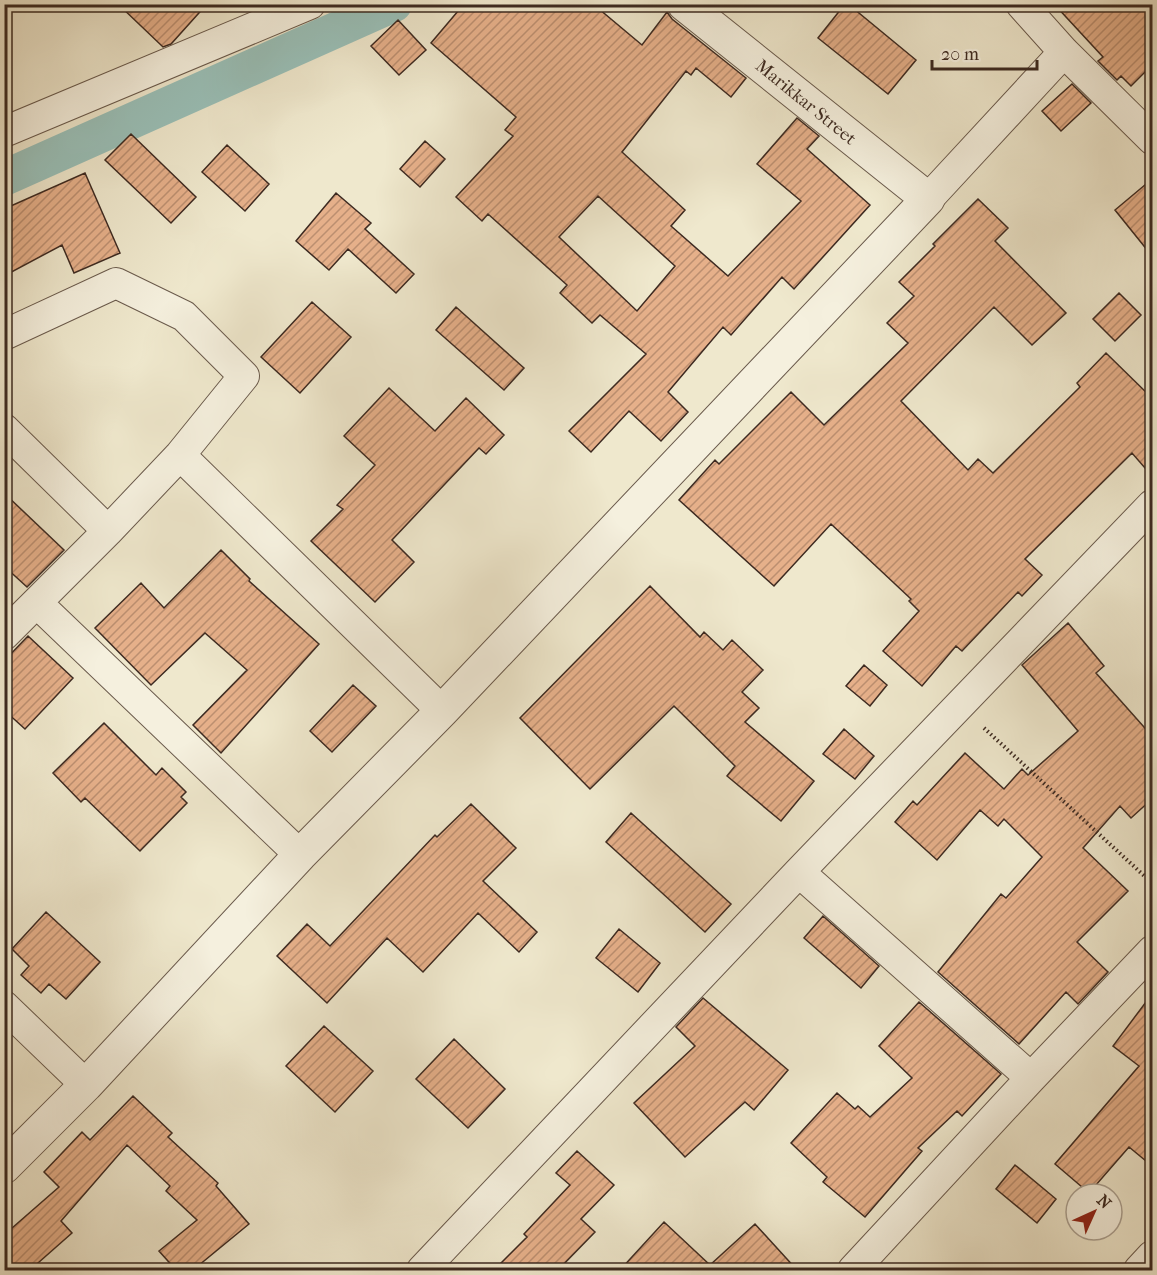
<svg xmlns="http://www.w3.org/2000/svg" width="1157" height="1275" font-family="'IM FELL French Canon',serif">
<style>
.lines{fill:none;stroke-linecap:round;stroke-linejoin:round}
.canal{stroke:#9ac0b8;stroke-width:36}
.building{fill:url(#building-hatch);stroke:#3d2a21;stroke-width:1.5;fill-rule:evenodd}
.minor-casing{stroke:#6a5a4c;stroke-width:32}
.tertiary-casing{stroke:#6a5a4c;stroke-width:35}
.path{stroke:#3d2a21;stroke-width:4;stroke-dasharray:1.5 3;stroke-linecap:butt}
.minor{stroke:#f5f0de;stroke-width:30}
.tertiary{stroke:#f5f0de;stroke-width:33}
.labels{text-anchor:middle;stroke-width:4.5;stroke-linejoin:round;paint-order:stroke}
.street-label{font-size:18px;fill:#3d2a21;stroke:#f5f0de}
</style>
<defs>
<pattern id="building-hatch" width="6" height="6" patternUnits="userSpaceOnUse" patternTransform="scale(1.5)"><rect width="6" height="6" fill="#e6b08a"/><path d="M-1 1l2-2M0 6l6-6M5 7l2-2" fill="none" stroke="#bc8f70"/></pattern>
</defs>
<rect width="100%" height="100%" fill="#efe8cd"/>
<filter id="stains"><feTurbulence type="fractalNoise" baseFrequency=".00333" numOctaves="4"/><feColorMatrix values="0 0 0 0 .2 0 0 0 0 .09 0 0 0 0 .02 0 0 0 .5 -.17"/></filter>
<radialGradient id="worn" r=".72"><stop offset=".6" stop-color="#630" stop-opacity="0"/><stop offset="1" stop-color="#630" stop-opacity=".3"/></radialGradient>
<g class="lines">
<path class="canal" d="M4,178l390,-174"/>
</g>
<path class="building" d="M118,4h89l-36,40 -8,3z
M464,4h129l49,41 25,-33 5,7 74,59 -15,19 -35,-29 -5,7 -5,-4 -64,81 63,58 -14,16 57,50 73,-75 -44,-37 40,-46 22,18 -12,13 63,56 -76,84 -12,-12 -51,58 -8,-8 -55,65 20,20 -27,29 -32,-30 -38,41 -22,-21 77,-77 -46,-39 -8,8 -32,-30 7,-8 -79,-71 -6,7 -26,-24 57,-61 -8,-6 11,-13 -85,-74zM598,196l77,70 -38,45 -78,-74z
M845,4h3l68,56 -28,34 -70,-56z
M1054,4h98v61l-21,21 -10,-10 -4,4 -19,-19 5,-4z
M398,20l28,30 -27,25 -28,-29z
M1072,84l19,19 -30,28 -19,-20z
M131,134l65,63 -25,26 -66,-63z
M425,141l20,18 -25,28 -20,-18z
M227,145l42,39 -24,27 -43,-39z
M85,173l35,80 -46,20 -12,-28 -58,31v-67z
M1152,179v77l-37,-46z
M336,193l35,30 -6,6 49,45 -18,19 -48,-44 -19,21 -33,-29z
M978,199l30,29 -13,13 71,72 -34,32 -38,-38 -93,94 67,69 10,-11 15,14 87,-86 -3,-4 29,-30 46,45v78l-20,-23 -107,106 17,16 -20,21 -4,-4 -56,59 -6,-5 -34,40 -39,-35 36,-40 -10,-10 2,-2 -80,-75 -57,62 -95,-86 36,-40 4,4 72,-72 33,33 84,-82 -21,-20 27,-27 -15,-14 36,-36 -2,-2z
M1119,293l22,22 -26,26 -22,-22z
M312,302l39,35 -51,56 -39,-36z
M456,307l68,61 -20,22 -68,-60z
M389,388l46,43 31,-33 38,37 -18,19 -7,-6 -87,92 22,22 -39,40 -64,-61 32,-32 -6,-4 38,-40 -31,-29z
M4,493l60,57 -37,37 -23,-21z
M221,550l29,29 -1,2 70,63 -98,109 -28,-28 54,-55 -42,-37 -54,52 -56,-57 46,-45 23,25z
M650,586l50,51 4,-5 19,18 9,-10 31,30 -21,22 17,16 -14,14 69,59 -33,40 -54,-45 8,-10 -61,-60 -84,83 -70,-71z
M1068,623l36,43 -8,7 56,63v63l-21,19 -11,-12 -37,42 45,43 -51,51 31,30 -30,32 -12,-12 -47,52 -81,-72 63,-78 5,4 36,-41 -38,-38 -6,7 -18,-16 -43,50 -42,-38 18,-21 4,4 48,-52 39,36 18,-20 6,6 50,-44 -56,-66z
M28,636l45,42 -48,51 -21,-19v-49z
M864,665l23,20 -17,21 -24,-20z
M353,685l23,21 -44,46 -22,-21z
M104,723l52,52 6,-7 24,24 -5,5 6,6 -47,48 -55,-53 -4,4 -28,-29z
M844,729l30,27 -19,23 -32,-25z
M471,804l45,44 -33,33 54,51 -18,20 -41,-39 -55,59 -36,-34 -60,65 -50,-47 30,-32 23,22 105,-111 2,2z
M631,813l100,91 -26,28 -99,-90z
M46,912l54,50 -34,37 -17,-15 -8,9 -20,-18 8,-9 -17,-17z
M823,916l56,50 -18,22 -57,-50z
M619,929l41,34 -22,29 -42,-34z
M1152,994v172l-23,-19 -40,46 -34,-29 84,-98 -26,-20z
M703,998l85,72 -34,40 -9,-8 -60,55 -51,-54 61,-57 -19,-19z
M919,1002l82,72 -39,42 -5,-5 -39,37 4,3 -57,66 -42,-35 4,-5 -36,-34 46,-50 18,16 3,-3 12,11 42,-39 -33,-32z
M324,1026l49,45 -38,41 -49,-46z
M454,1039l51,50 -37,39 -52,-49z
M133,1096l39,37 -4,4 50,46 -2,3 33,38 -56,46h-17l-17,-19 38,-31 -31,-29 4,-5 -43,-41 -66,76 11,12 -42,37h-26v-35l55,-48 -15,-15 38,-40 8,8z
M577,1151l37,34 -33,34 14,13 -37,38h-64l33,-33 -3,-3 46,-49 -14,-12z
M1015,1165l41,34 -19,24 -41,-34z
M664,1222l46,43 45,-41 42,46h-177z"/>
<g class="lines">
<defs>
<path id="minor" d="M1021,4l43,48 88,87
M4,132l306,-128
M928,199l136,-147
M4,335l112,-52 68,33 60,60 -64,79 -72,76 -104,104
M4,429l104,102
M180,455l262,256
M37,603l263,252
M799,872l232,206
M4,1006l82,79
M422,1270l377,-398 353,-367
M853,1270l178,-192 121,-127
M1139,1270l13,-14"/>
<path id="tertiary" d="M4,1167l82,-82 214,-230 142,-144 486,-512 -244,-195"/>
</defs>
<use href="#minor" class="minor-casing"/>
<use href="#tertiary" class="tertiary-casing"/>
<path class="path" d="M984,728l168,155"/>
<use href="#minor" class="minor"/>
<use href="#tertiary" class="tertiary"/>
</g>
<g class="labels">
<g class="street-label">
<text transform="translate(806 102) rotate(39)" y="6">Marikkar Street</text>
</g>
</g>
<rect width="1157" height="1275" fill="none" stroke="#efe8cd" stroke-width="24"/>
<rect x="6" y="6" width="1145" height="1263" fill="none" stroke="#3d2a21" stroke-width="3"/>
<rect x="12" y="12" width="1133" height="1251" fill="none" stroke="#3d2a21" stroke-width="1.5"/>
<g transform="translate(1094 1212) rotate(45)"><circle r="28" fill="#f5f0de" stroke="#aba192" stroke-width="1.5"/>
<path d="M0-4.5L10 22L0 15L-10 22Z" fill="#8f2418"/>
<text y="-9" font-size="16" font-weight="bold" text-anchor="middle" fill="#3d2a21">N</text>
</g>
<path d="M932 60v9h105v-9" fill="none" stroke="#3d2a21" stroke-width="3"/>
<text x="941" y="60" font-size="18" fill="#3d2a21" stroke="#f5f0de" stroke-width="4.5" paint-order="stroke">20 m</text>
<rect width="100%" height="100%" filter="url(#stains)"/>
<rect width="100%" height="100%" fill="url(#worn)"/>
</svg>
